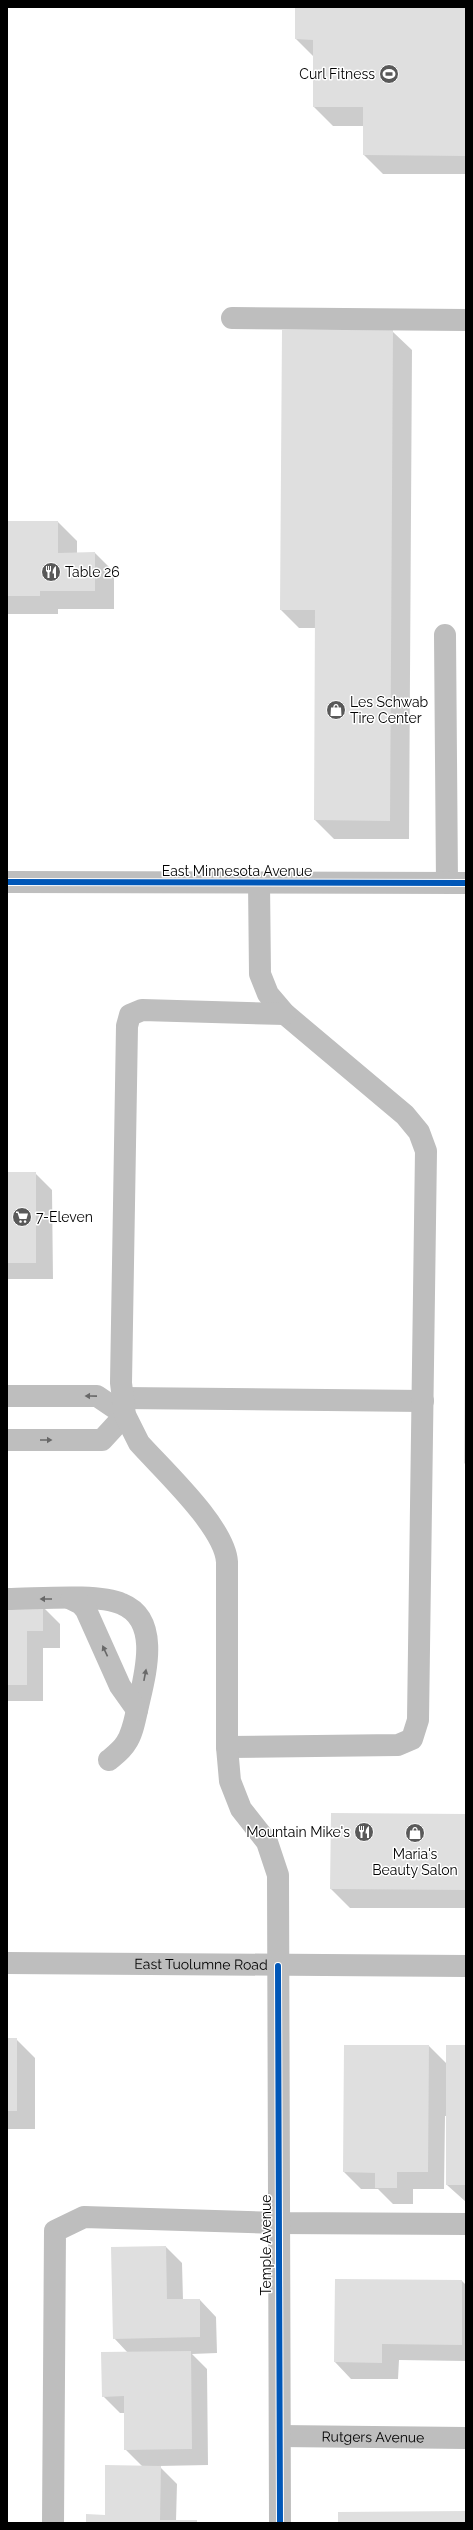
<svg xmlns="http://www.w3.org/2000/svg" width="473" height="2530" font-family="Raleway,sans-serif">
<style>
.shadow{fill:#0003}
.building{fill:#dfdfdf}
.lines{fill:none;stroke-linecap:round;stroke-linejoin:round}
.minor{stroke:#bebebe;stroke-width:22}
.cycleway-casing{stroke:#fff;stroke-width:8}
.cycleway{stroke:#0057b8;stroke-width:6}
.oneway{fill:#686868}
.labels{text-anchor:middle;stroke-width:3;stroke-linejoin:round;paint-order:stroke}
.poi-label{font-size:14px;fill:#000;stroke:#fff;text-anchor:start}
.street-label{font-size:14px;fill:#000;stroke:#fff}
</style>
<rect width="100%" height="100%" fill="#fff"/>
<path class="shadow" d="M296,7h170v167h-83l-19,-19v-29h-31l-19,-19v-50l-18,-18z
M393,332l19,18 -3,489h-75l-19,-19 1,-192h-17l-18,-18z
M7,522h51l19,19v12h18l19,19v37h-56v5h-51z
M7,1173h28l17,17 1,89h-46z
M7,1607h36l17,17v24h-17v53h-36z
M466,1815v93h-116l-19,-19z
M7,2039h9l19,19v71h-28z
M429,2046l18,18 19,-18v156l-19,-17v-69h-2l-1,73h-31v15h-20l-15,-15h-17l-17,-17z
M166,2247l16,16 1,37h17l16,17 1,36 -25,1 15,15 1,96 -49,1 18,18 -1,37 22,2h-111l19,-7 36,-50 -17,-17v-36h-5l-17,-17 25,-43 -14,-15z
M462,2281l4,4v76l-67,-1 -1,19h-47l-16,-17z"/>
<path class="building" d="M295,7h171v149l-103,-1v-48h-50v-67l-18,-1z
M282,330h111l-3,491 -76,-1 1,-210h-35z
M7,521h51v32l37,-1v39h-55v5h-33z
M7,1172h29v91h-29z
M465,1340h1v125l-2,-2z
M7,1606h36v25h-16v54h-20z
M331,1813l135,1v76l-136,-1z
M7,2038h10v73h-10z
M344,2045h85l-1,127h-31v16h-22v-15l-32,-1z
M446,2045h20v140h-20z
M166,2246l1,53h33v38l-87,2 -2,-92z
M335,2279l127,1v65l-80,-1v19l-48,-1z
M191,2351l1,98 -68,1v-54l-22,1 -1,-45z
M105,2465l56,1 -1,54h37v3h-111v-9l19,1z
M466,2511v12h-128v-11z"/>
<g class="lines">
<g class="minor">
<path d="M232,318l234,2"/>
<path d="M445,635l2,248"/>
<path d="M7,882l459,1"/>
<path d="M7,1396h90l28,19 -23,25h-95"/>
<path d="M122,1398l301,3"/>
<path d="M7,1599c30,0 90,-6 115,5 39,16 23,71 16,102 -3,12 -5,27 -12,37 -4,7 -11,12 -17,17"/>
<path d="M71,1599l10,5 5,6 34,76 17,24"/>
<path d="M227,1747l171,-2 14,-6 6,-19 8,-569 -7,-19 -14,-17 -120,-101 -17,-20 -8,-20 -1,-91"/>
<path id="s1" d="M7,1963l459,3"/>
<path id="s2" d="M280,2436l186,2"/>
<path d="M53,2523l2,-292 29,-14 194,6 188,1"/>
<path d="M280,2523l-2,-648 -11,-33 -26,-33 -11,-28 -3,-34v-185c-2,-35 -64,-92 -88,-119l-14,-28 -4,-32 6,-357 3,-11 12,-5 143,4"/>
</g>
<defs>
<path id="cycleway" d="M7,882l459,1
M278,1966l2,557"/>
</defs>
<use href="#cycleway" class="cycleway-casing"/>
<use href="#cycleway" class="cycleway"/>
</g>
<defs><path id="oneway-solid" d="M-6-.8H1V-3.2L6.5 0L1 3.2V.8H-6Z"/></defs>
<g class="oneway">
<use href="#oneway-solid" transform="translate(91 1396) rotate(-179)"/>
<use href="#oneway-solid" transform="translate(46 1440)"/>
<use href="#oneway-solid" transform="translate(46 1599) rotate(180)"/>
<use href="#oneway-solid" transform="translate(105 1651) rotate(-115)"/>
<use href="#oneway-solid" transform="translate(145 1675) rotate(-79)"/>
</g>
<defs>
<symbol id="stadium-disc" viewBox="-11 -11 22 22"><circle r="9.5" fill="#595959" stroke="#fff"/><path d="M0-5a6.5 5 0 1 0 0 10a6.5 5 0 1 0 0-10ZM-3.5-1.8h7v3.6h-7Z" fill="#fff"/></symbol>
<symbol id="restaurant-disc" viewBox="-11 -11 22 22"><circle r="9.5" fill="#595959" stroke="#fff"/><path d="M-5-6h1v4h1v-4h1v4h1v-4h1v5L-1.5 .5V6h-2V.5L-5-1ZM5-6V6H3V1.5H1.5Q1.5-4 5-6Z" fill="#fff"/></symbol>
<symbol id="shop-disc" viewBox="-11 -11 22 22"><circle r="9.5" fill="#595959" stroke="#fff"/><path d="M-5-2.5h2.3a2.7 3.5 0 0 1 5.4 0H5L5.5 6h-11ZM-1.5-2.5h3a1.5 2.3 0 0 0-3 0Z" fill="#fff"/></symbol>
<symbol id="supermarket-disc" viewBox="-11 -11 22 22"><circle r="9.5" fill="#595959" stroke="#fff"/><path d="M-6-5.5h2.5l.6 2H6L4.5 2H-2.5L-4.4-4H-6ZM-1.5 3.2a1.3 1.3 0 1 0 .1 0ZM3 3.2a1.3 1.3 0 1 0 .1 0Z" fill="#fff"/></symbol>
</defs>
<g fill-rule="evenodd">
<use href="#stadium-disc" x="378" y="63" width="22" height="22"/>
<use href="#restaurant-disc" x="40" y="561" width="22" height="22"/>
<use href="#shop-disc" x="325" y="699" width="22" height="22"/>
<use href="#supermarket-disc" x="11" y="1206" width="22" height="22"/>
<use href="#restaurant-disc" x="353" y="1821" width="22" height="22"/>
<use href="#shop-disc" x="404" y="1822" width="22" height="22"/>
</g>
<g class="labels">
<g class="poi-label">
<text x="375" y="79" text-anchor="end">Curl Fitness</text>
<text x="65" y="577">Table 26</text>
<text x="350" y="707">Les Schwab<tspan x="350" dy="16">Tire Center</tspan></text>
<text x="36" y="1222">7-Eleven</text>
<text x="350" y="1837" text-anchor="end">Mountain Mike's</text>
<text x="415" y="1859" text-anchor="middle">Maria's<tspan x="415" dy="16">Beauty Salon</tspan></text>
</g>
<g class="street-label">
<text x="237" y="876">East Minnesota Avenue</text>
<text dy="5" stroke="none"><textPath href="#s1" startOffset="194">East Tuolumne Road</textPath></text>
<text transform="translate(266 2245) rotate(-90)" y="5">Temple Avenue</text>
<text dy="5" stroke="none"><textPath href="#s2" startOffset="93">Rutgers Avenue</textPath></text>
</g>
</g>
<rect width="473" height="2530" fill="none" stroke="#000000" stroke-width="16"/>
</svg>
